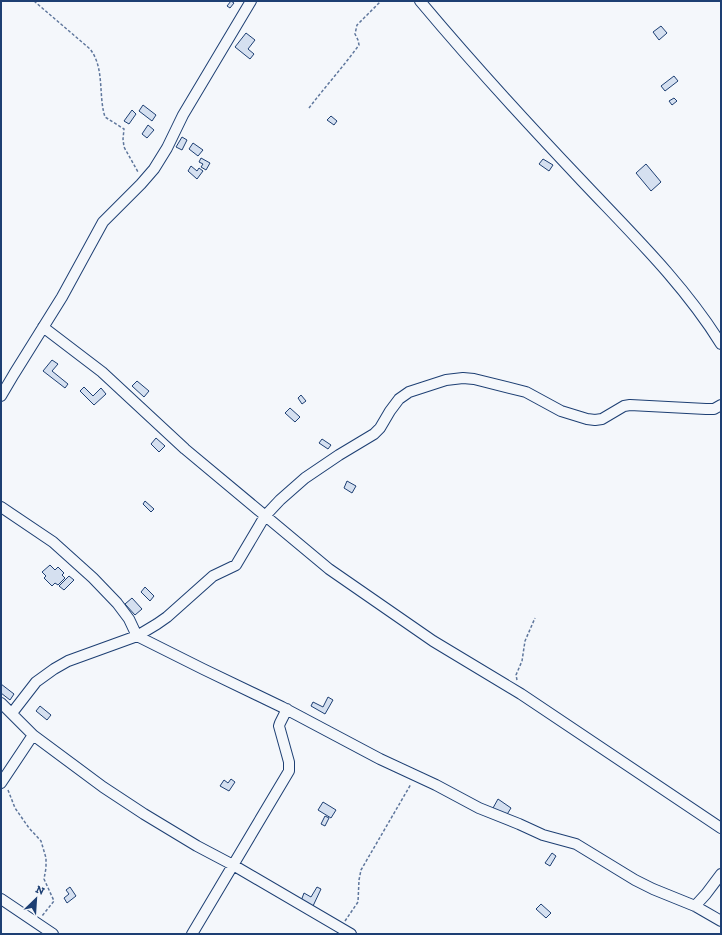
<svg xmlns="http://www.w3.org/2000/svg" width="722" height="935" font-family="'Zilla Slab',serif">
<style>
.building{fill:#d5e0f0;stroke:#1d3f73}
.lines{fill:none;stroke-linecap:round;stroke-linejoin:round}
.minor-casing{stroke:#1d3f73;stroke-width:12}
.path{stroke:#5e769c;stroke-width:1.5;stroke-dasharray:3 2;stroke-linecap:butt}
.minor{stroke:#f4f7fb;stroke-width:10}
</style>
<rect width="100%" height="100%" fill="#f4f7fb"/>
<path class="building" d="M231,1l3,2 -4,5 -3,-2z
M661,26l6,7 -8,7 -6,-8z
M246,33l9,7 -7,9 6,5 -4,5 -15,-12z
M674,76l4,5 -13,10 -4,-5z
M674,98l3,3 -5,4 -3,-4z
M143,105l13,10 -4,6 -13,-10z
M132,110l4,4 -7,10 -5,-3z
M331,116l6,5 -3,4 -7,-5z
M148,125l6,5 -7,8 -5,-4z
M182,137l5,3 -5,10 -6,-3z
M193,143l10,7 -5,6 -9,-7z
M201,158l9,5 -4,7 -5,-3 2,-3 -4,-2z
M543,159l10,6 -4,6 -10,-7z
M646,164l15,18 -10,9 -15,-18z
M191,166l6,5 2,-3 4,3 -6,8 -9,-8z
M52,360l6,4 -6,7 16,13 -3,4 -22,-17z
M137,381l12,10 -5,6 -12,-11z
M84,387l9,9 8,-8 5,6 -12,11 -14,-14z
M301,395l5,6 -4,3 -4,-6z
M290,408l10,9 -5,5 -10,-9z
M156,438l9,8 -6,6 -8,-8z
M322,439l9,6 -3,4 -9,-6z
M347,481l9,5 -4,7 -8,-5z
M145,501l9,8 -3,3 -8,-8z
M50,565l5,5 3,-3 6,6 -2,2 3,3 -7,7 -3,-2 -3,3 -8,-8 2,-2 -4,-4z
M69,576l5,4 -10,10 -5,-4z
M145,587l9,9 -4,5 -9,-9z
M132,598l10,11 -7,6 -10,-11z
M1,684l13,10 -4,6 -9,-7z
M328,697l5,3 -8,14 -14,-8 2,-4 10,5z
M40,706l11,9 -4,5 -11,-9z
M231,779l4,3 -6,9 -9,-5 4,-6 4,3z
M498,799l13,9 -5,8 -13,-8z
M323,802l13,8 -5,8 -13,-8z
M325,816l4,2 -4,8 -4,-2z
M552,853l4,3 -6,10 -5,-3z
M70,887l6,9 -9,7 -3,-5 5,-4 -3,-4z
M317,887l4,2 -8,17 -12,-5 3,-8 7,4z
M541,904l10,9 -5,5 -10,-9z"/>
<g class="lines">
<defs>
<path id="minor" d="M420,1c52,62 106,121 162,180 49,52 101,102 139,163
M43,327l59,45 83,77 144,120 104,72 88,53 200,134
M1,396l13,-22 48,-77 41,-75 38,-38 13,-15 13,-21 16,-33 68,-114
M1,507l52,35 40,36 24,25 12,16 8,17 66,33 79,38 98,52 56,26 43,23 40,16 24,11 33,9 59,36 18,9 42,17 26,15
M1,703l32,32 70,52 41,27 53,32 36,19 118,69
M12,713l24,-31 18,-13 14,-8 69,-25 20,-12 10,-7 46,-41 23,-11 29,-49 15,-16 25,-22 34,-23 35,-21 6,-6 10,-17 9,-12 10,-7 37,-12 17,-2 11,1 52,13 35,19 26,8 8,1 7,-1 22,-13 6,-1 76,4h8l7,-4
M1,783l32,-48
M1,899l52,35
M695,906l11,-12 15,-20
M192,934l97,-163v-9l-10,-36 1,-3 7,-14"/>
</defs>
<use href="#minor" class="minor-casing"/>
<path class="path" d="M34,1l56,48c15,19 8,46 15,68l19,12 -1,10 1,8 14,25
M309,108c16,-21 34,-41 50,-63l-1,-5 -3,-6 2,-9 24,-24
M517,680l-1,-5 6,-14 3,-20 10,-23
M8,790l7,18 14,20 12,13 5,17v10l-2,11 10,22 -12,15
M345,921l13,-19 1,-22 2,-10 50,-86"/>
<use href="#minor" class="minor"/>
</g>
<rect width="722" height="935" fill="none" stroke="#1d3f73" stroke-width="4"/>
<g transform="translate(36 899) rotate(25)" stroke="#f4f7fb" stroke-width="3" paint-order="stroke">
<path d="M0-3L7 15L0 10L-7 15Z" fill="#1d3f73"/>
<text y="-6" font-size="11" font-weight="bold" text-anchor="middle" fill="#1d3f73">N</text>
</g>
</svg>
